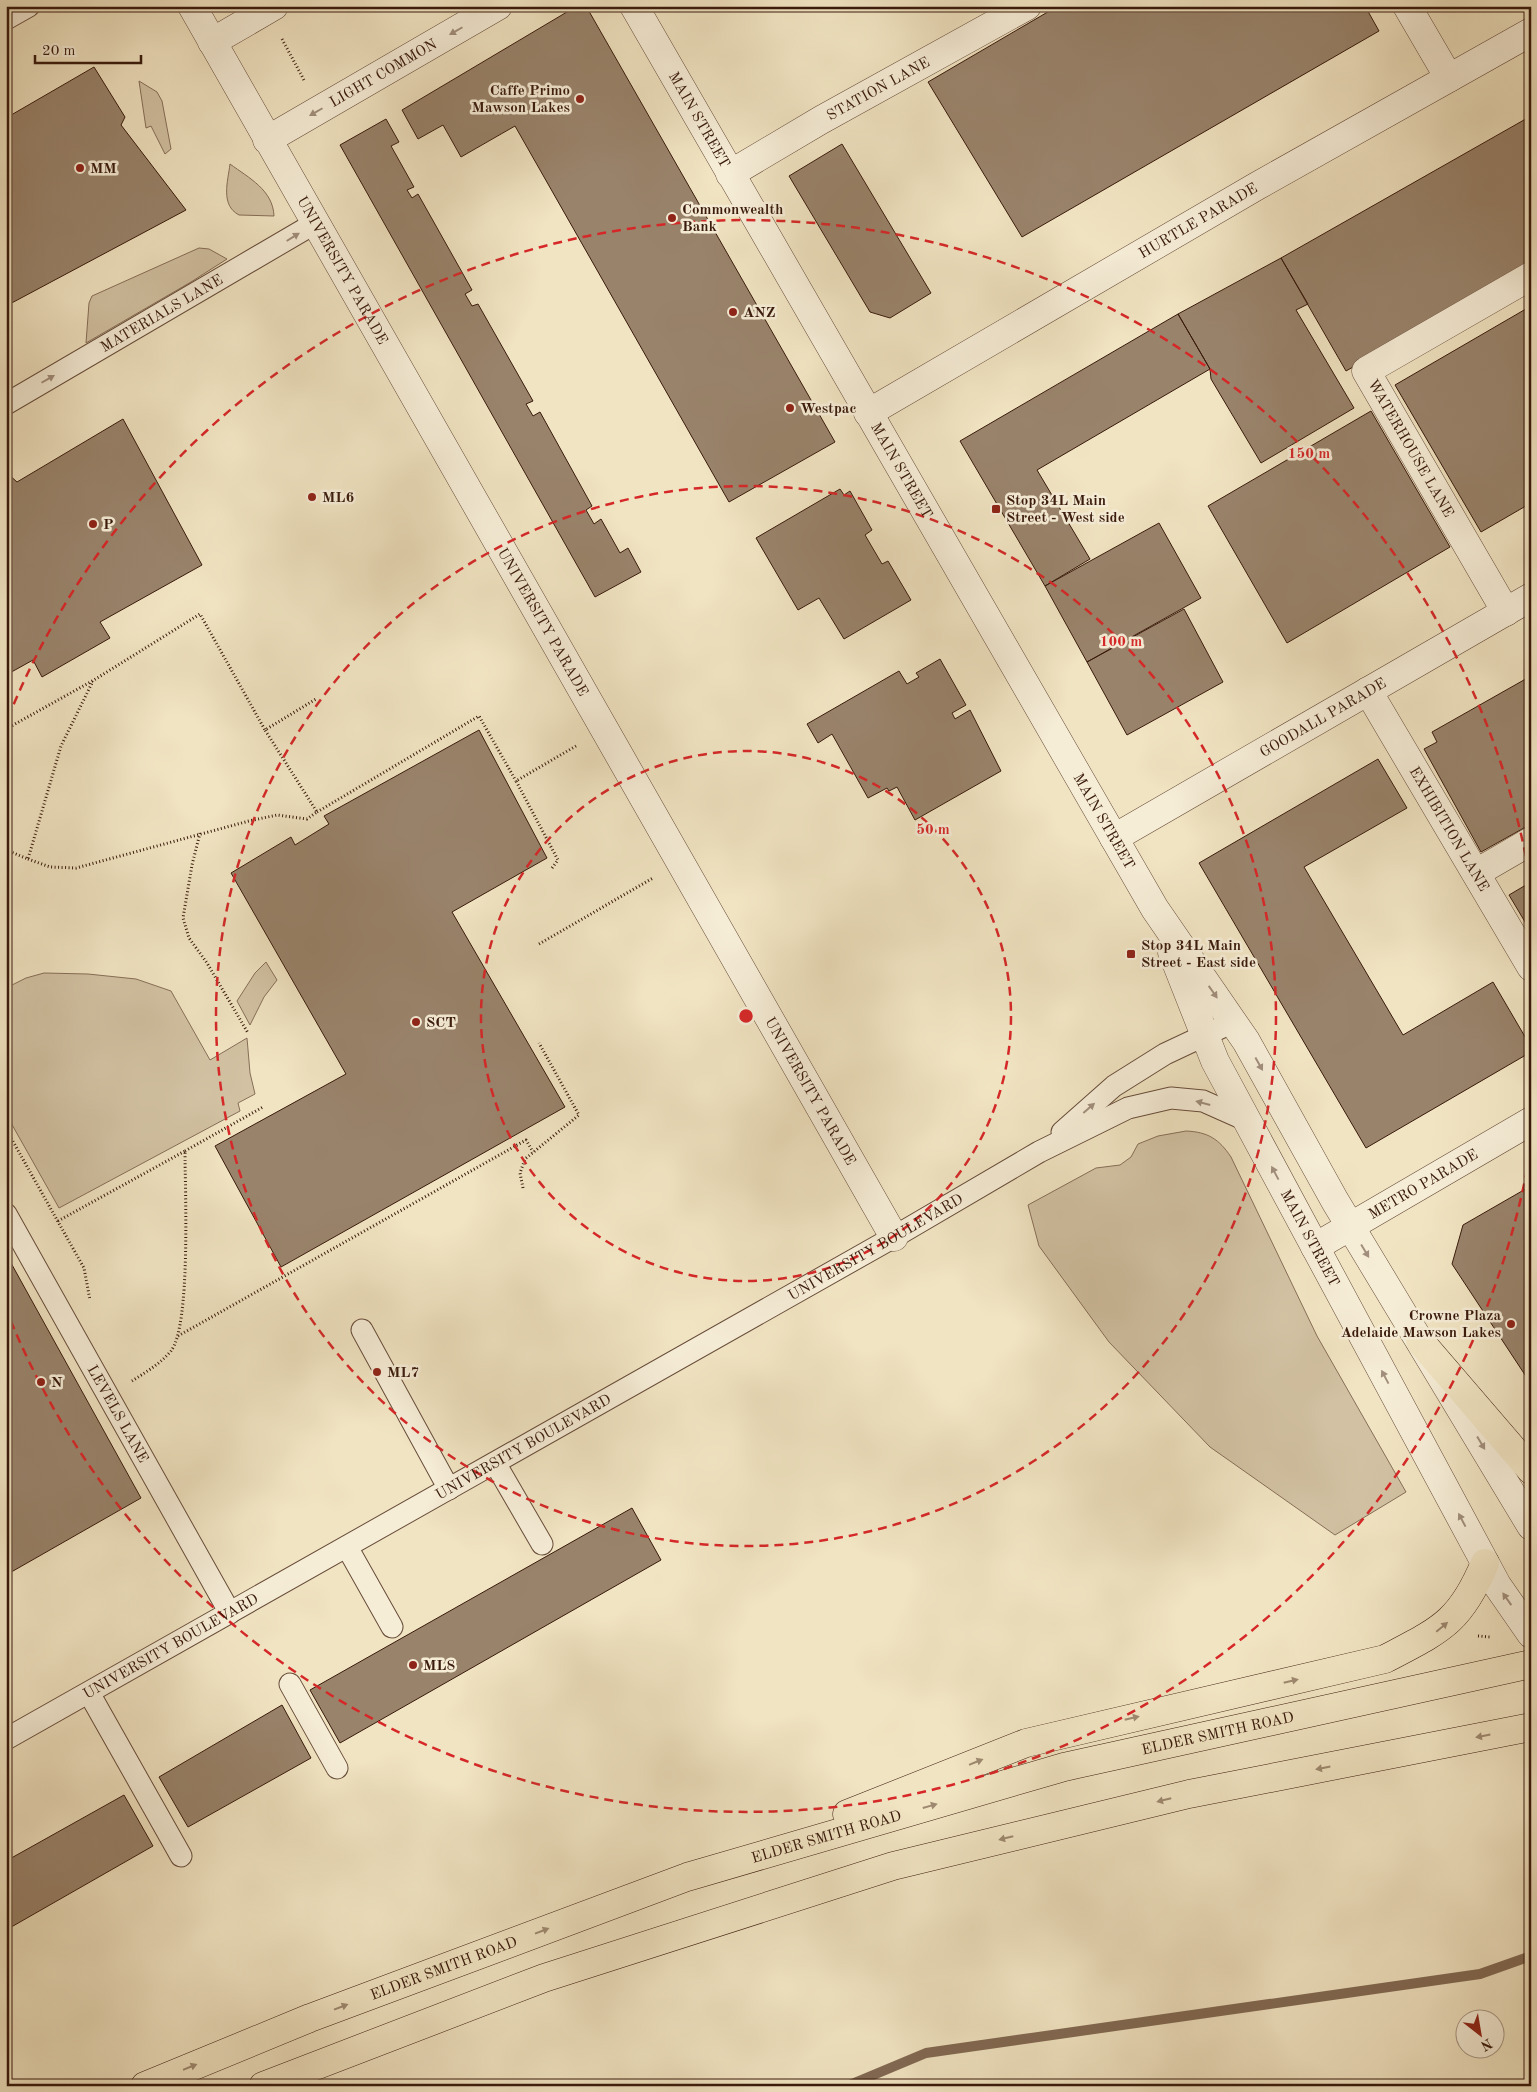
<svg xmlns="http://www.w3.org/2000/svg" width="1537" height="2092" font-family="'Old Standard TT',serif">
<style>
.green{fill:#d2c2a3;stroke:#866e58}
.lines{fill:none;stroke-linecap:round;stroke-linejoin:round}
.stream{stroke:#826a54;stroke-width:10}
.building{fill:#99836b;stroke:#391a0c}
.service-casing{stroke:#674c3a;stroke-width:23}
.minor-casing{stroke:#674c3a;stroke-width:29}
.tertiary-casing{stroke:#674c3a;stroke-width:29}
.primary-casing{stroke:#391a0c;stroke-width:29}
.path{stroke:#391a0c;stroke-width:3;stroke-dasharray:1 2.5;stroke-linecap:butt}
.service{stroke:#f6edd7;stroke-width:21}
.minor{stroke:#f6edd7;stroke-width:28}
.tertiary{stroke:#f6edd7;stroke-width:28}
.primary{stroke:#f1e4c2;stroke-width:28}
.oneway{fill:#a18e7c}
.oneway2{fill:#9e8970}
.ring{fill:none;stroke:#d62828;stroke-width:2.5;stroke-dasharray:9 6}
.poi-dot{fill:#8f2418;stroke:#f6edd7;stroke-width:2}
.labels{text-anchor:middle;stroke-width:5;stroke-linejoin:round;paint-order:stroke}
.street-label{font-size:15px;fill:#391a0c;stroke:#f6edd7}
.poi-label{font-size:15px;font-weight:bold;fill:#391a0c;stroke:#f6edd7;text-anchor:start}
.centre{fill:#d62828;stroke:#f6edd7;stroke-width:2.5}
.ring-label{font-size:15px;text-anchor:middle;font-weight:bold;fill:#d62828;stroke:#f6edd7;stroke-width:5;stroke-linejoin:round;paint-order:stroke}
</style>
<rect width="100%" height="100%" fill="#f1e4c2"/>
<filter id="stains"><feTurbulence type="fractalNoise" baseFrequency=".004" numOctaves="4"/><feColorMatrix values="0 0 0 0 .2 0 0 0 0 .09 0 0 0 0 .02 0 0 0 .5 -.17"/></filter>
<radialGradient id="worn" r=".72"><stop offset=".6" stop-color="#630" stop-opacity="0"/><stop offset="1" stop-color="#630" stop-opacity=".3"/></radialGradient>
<path class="green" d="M139,81l18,11 5,9 9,48 -6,5 -14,-28 -5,2z
M230,164c19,14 43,26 44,52l-35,-1c-19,-10 -11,-34 -9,-51z
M199,248l10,1 18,10 -36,23 -105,61 3,-40 3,-7z
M266,962l11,18 -13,17 -14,28 -13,-24 18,-28z
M44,973l44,1 48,5 35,12 39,69 37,-22 3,35 5,21 -17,9 2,8 -181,97 -53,-94v-126l20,-10z
M1186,1131c22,1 33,8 45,26l86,179 89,156 -71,43 -125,-88 -101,-105 -70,-96 -11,-41 68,-37 24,-3 11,-8 7,-13 20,-8z"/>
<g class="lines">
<path class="stream" d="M847,2086l79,-33 554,-79 51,-18"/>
</g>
<path class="building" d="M577,6h9l249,436 -106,60 -214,-376 -54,31 -18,-32 -25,14 -16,-29z
M1058,6h307l14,25 -357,206 -94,-155z
M94,67l31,50 -4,8 65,85 -180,96v-188z
M1531,116v150l-185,105 -65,-113z
M386,119l13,23 -8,4 23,41 -7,3 5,8 6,-4 54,96 -7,4 7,12 6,-2 55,97 -7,3 7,12 7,-4 52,94 -6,4 8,14 7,-5 19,34 8,-5 13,24 -46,25 -255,-452z
M842,144l89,149 -41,25 -20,-6 -81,-136z
M1281,258l27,46 -12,6 58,98 -93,55 -50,-84 -1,-10 -32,-55z
M1531,306v197l-50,29 -86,-147z
M1178,314l32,55 -173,101 53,89 -45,27 -85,-145z
M1371,411l79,136 -163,96 -79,-137z
M123,419l79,146 -102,57 10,16 -68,39 -9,-17 -27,15v-203l11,10z
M840,489l4,6 6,-4 22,39 -7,5 17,29 6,-3 23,39 -67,39 -25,-41 -21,12 -42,-72z
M1159,523l42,75 -114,64 -42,-76z
M1184,609l39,73 -96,53 -40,-73z
M940,659l26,46 -14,8 3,6 15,-9 31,61 -86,49 -18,-33 -8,4 -2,-3 -19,10 -36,-64 -14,9 -11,-19 92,-53 8,13 12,-7 -3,-4z
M1531,676v148l-50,28 -57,-103 13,-7 -5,-10z
M479,730l68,128 -95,54 113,195 -284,160 -66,-121 131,-72 -115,-201 60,-36 4,8 34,-21 -5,-8z
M1378,759l29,49 -103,59 99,168 90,-53 38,65v5l-165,96 -167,-285z
M1531,882v50l-22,-37z
M1529,1187l2,2v195l-79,-120 11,-39z
M11,1263l130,235 -135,77v-310z
M632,1508l29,52 -321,183 -30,-53z
M282,1705l29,53 -123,69 -29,-50z
M124,1795l29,51 -147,84v-69z"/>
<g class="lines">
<defs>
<g id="service">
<path d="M6,19l23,-13"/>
<path id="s1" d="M6,404l311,-182"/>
<path d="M1062,1132l52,-46 51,-32 68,-32"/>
<path id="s2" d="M6,1214l224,399"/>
<path d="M362,1330l87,159"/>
<path d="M495,1463l47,81"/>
<path d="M347,1547l45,80"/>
<path d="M290,1684l47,84"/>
<path d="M89,1693l92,163"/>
<path id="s3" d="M6,1739l888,-502 145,-85 89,-44 43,-10 32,3 45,20"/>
</g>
<g id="minor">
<path id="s4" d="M192,6l702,1231"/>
<path d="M1407,6l42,72"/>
<path d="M212,42l62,-36"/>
<path id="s5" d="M267,140l231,-134"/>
<path id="s6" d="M730,174l91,-54 206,-114"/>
<path id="s7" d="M868,413l389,-227 274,-154"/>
<path d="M1506,612l-140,-241 165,-95"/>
<path id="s8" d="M1368,691l163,276"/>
<path id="s9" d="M1114,838l417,-241"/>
<path d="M1476,873l55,-32"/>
<path id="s10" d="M1315,1247l216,-126"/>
</g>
<g id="tertiary">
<path id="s11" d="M634,6l521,903 91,132 89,160 196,325"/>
<path id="s12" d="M1172,952l43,109 282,524 34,49"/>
</g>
<g id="primary">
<path d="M1420,1341l111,129"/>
<path d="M847,1814l179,-71 359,-84c55,-29 75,-36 100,-96"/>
<path id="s13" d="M145,2086l165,-68 377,-141 377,-110 467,-103"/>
<path d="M263,2086l281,-108 349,-112 296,-72 342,-67"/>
</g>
</defs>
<use href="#service" class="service-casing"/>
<use href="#minor" class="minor-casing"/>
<use href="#tertiary" class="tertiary-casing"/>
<use href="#primary" class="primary-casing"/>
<path class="path" d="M282,39l23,43
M6,729l88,-49 106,-66 65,116 51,-31
M317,812l162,-96 37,65
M200,833l-8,32 -9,53 6,20 18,25 41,70
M6,850l22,9 33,-113 32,-65
M28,859l22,8 26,1 173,-47 28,-6 30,4 10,-7 -52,-82
M552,868l6,-8 -42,-79 60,-35
M539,944l114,-66
M6,1129l78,139 6,32
M185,1151l78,-44
M523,1188l-3,-15 5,-14 54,-44 -40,-72
M58,1221l127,-70c0,38 6,174 -14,200 -11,13 -25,21 -39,30
M178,1336l348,-196 7,12
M1478,1636l12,1"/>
<use href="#service" class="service"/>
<use href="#minor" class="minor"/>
<use href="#tertiary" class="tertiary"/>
<use href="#primary" class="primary"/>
</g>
<defs><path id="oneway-solid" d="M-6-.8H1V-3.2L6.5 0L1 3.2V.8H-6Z" transform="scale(1.25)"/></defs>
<g class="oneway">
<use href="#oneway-solid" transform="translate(456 31) rotate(150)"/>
<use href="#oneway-solid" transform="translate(316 112) rotate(150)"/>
<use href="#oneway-solid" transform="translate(293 237) rotate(-32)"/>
<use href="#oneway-solid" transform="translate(48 379) rotate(-30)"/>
<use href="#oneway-solid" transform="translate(1213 992) rotate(55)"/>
<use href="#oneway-solid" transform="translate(1259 1064) rotate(61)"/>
<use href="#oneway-solid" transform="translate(1203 1103) rotate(-165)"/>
<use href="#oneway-solid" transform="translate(1089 1108) rotate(-41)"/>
<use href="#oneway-solid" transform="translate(1275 1173) rotate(-118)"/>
<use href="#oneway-solid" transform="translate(1365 1251) rotate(59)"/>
<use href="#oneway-solid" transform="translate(1385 1377) rotate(-118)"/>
<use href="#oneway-solid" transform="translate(1481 1443) rotate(59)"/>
<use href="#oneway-solid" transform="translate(1462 1520) rotate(-118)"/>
<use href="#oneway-solid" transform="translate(1507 1599) rotate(-125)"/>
</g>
<g class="oneway2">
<use href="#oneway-solid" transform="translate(1442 1627) rotate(-40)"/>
<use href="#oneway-solid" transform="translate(1291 1681) rotate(-13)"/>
<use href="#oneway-solid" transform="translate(1132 1718) rotate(-13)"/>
<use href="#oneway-solid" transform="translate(1483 1736) rotate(169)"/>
<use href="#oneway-solid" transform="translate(976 1762) rotate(-22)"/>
<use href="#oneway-solid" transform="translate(1323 1768) rotate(169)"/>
<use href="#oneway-solid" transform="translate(1164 1800) rotate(166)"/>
<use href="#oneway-solid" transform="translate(930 1806) rotate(-16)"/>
<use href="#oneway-solid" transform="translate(1006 1838) rotate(166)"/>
<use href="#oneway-solid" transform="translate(542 1931) rotate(-21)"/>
<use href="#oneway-solid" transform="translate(341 2007) rotate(-21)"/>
<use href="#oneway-solid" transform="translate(190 2067) rotate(-22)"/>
</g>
<g class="ring">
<circle cx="746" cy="1016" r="265"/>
<circle cx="746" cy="1016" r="530"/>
<path d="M1530 1154A796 796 0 0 1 8 1314M8 718A796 796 0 0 1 1530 878"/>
</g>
<g class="poi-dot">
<circle cx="580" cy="99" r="5"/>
<circle cx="80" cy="168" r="5"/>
<circle cx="672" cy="218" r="5"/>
<circle cx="733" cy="312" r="5"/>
<circle cx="790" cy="408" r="5"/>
<circle cx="312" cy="497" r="5"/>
<rect x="991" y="504" width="10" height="10" rx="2.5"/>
<circle cx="93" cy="524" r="5"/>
<rect x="1126" y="949" width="10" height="10" rx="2.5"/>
<circle cx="416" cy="1022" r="5"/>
<circle cx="1511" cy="1324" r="5"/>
<circle cx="377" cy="1372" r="5"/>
<circle cx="41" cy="1382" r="5"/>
<circle cx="413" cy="1665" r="5"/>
</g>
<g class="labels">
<g class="street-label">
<text dy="5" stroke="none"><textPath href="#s5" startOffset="134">LIGHT COMMON</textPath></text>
<text dy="5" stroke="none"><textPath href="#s6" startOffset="171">STATION LANE</textPath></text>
<text dy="5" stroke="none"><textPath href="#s11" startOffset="131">MAIN STREET</textPath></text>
<text dy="5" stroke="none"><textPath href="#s7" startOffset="382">HURTLE PARADE</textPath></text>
<text dy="5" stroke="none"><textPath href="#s4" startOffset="304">UNIVERSITY PARADE</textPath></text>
<text dy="5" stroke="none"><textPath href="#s1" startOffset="180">MATERIALS LANE</textPath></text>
<text transform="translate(1411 448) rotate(60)" y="5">WATERHOUSE LANE</text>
<text dy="5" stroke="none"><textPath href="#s11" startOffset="536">MAIN STREET</textPath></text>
<text dy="5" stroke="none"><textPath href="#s4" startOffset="709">UNIVERSITY PARADE</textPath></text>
<text dy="5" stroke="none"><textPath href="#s9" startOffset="241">GOODALL PARADE</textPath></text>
<text dy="5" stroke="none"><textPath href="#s11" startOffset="941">MAIN STREET</textPath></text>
<text dy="5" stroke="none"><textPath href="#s8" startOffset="160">EXHIBITION LANE</textPath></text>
<text dy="5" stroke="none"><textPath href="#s4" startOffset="1249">UNIVERSITY PARADE</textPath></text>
<text dy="5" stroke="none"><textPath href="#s10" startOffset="125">METRO PARADE</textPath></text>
<text dy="5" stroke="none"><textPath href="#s12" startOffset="318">MAIN STREET</textPath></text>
<text dy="5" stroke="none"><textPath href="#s3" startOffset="999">UNIVERSITY BOULEVARD</textPath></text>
<text dy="5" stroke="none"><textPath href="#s2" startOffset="229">LEVELS LANE</textPath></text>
<text dy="5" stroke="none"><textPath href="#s3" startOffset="594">UNIVERSITY BOULEVARD</textPath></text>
<text dy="5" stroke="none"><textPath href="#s3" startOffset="189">UNIVERSITY BOULEVARD</textPath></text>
<text dy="5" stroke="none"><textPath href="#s13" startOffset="1131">ELDER SMITH ROAD</textPath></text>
<text dy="5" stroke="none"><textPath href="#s13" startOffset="726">ELDER SMITH ROAD</textPath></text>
<text dy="5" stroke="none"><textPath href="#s13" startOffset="321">ELDER SMITH ROAD</textPath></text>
</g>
<g class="poi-label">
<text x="570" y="95" text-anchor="end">Caffe Primo<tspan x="570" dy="17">Mawson Lakes</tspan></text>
<text x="90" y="173">MM</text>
<text x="682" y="214">Commonwealth<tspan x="682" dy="17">Bank</tspan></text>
<text x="743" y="317">ANZ</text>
<text x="800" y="413">Westpac</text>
<text x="322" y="502">ML6</text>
<text x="1006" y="505">Stop 34L Main<tspan x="1006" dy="17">Street - West side</tspan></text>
<text x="103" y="529">P</text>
<text x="1141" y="950">Stop 34L Main<tspan x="1141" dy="17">Street - East side</tspan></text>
<text x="426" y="1027">SCT</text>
<text x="1501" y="1320" text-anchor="end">Crowne Plaza<tspan x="1501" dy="17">Adelaide Mawson Lakes</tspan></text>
<text x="387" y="1377">ML7</text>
<text x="51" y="1387">N</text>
<text x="423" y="1670">ML8</text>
</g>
</g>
<circle cx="746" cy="1016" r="8" class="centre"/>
<g class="ring-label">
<text x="1309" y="458">150 m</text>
<text x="1121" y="646">100 m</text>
<text x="933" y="834">50 m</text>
</g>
<rect width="1537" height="2092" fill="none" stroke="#f1e4c2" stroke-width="25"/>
<rect x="8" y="8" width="1522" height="2077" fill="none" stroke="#391a0c" stroke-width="2.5"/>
<rect x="12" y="12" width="1512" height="2067" fill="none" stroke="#391a0c"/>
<g transform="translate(1480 2034) rotate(149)"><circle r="24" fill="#f6edd7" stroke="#aa9986"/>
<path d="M0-4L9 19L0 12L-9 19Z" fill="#8f2418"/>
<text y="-8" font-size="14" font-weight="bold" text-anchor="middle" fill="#391a0c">N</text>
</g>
<path d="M35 55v8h106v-8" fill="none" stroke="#391a0c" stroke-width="2.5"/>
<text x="42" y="55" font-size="15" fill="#391a0c" stroke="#f6edd7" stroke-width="4" paint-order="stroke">20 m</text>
<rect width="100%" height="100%" filter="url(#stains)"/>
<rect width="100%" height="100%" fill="url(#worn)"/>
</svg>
